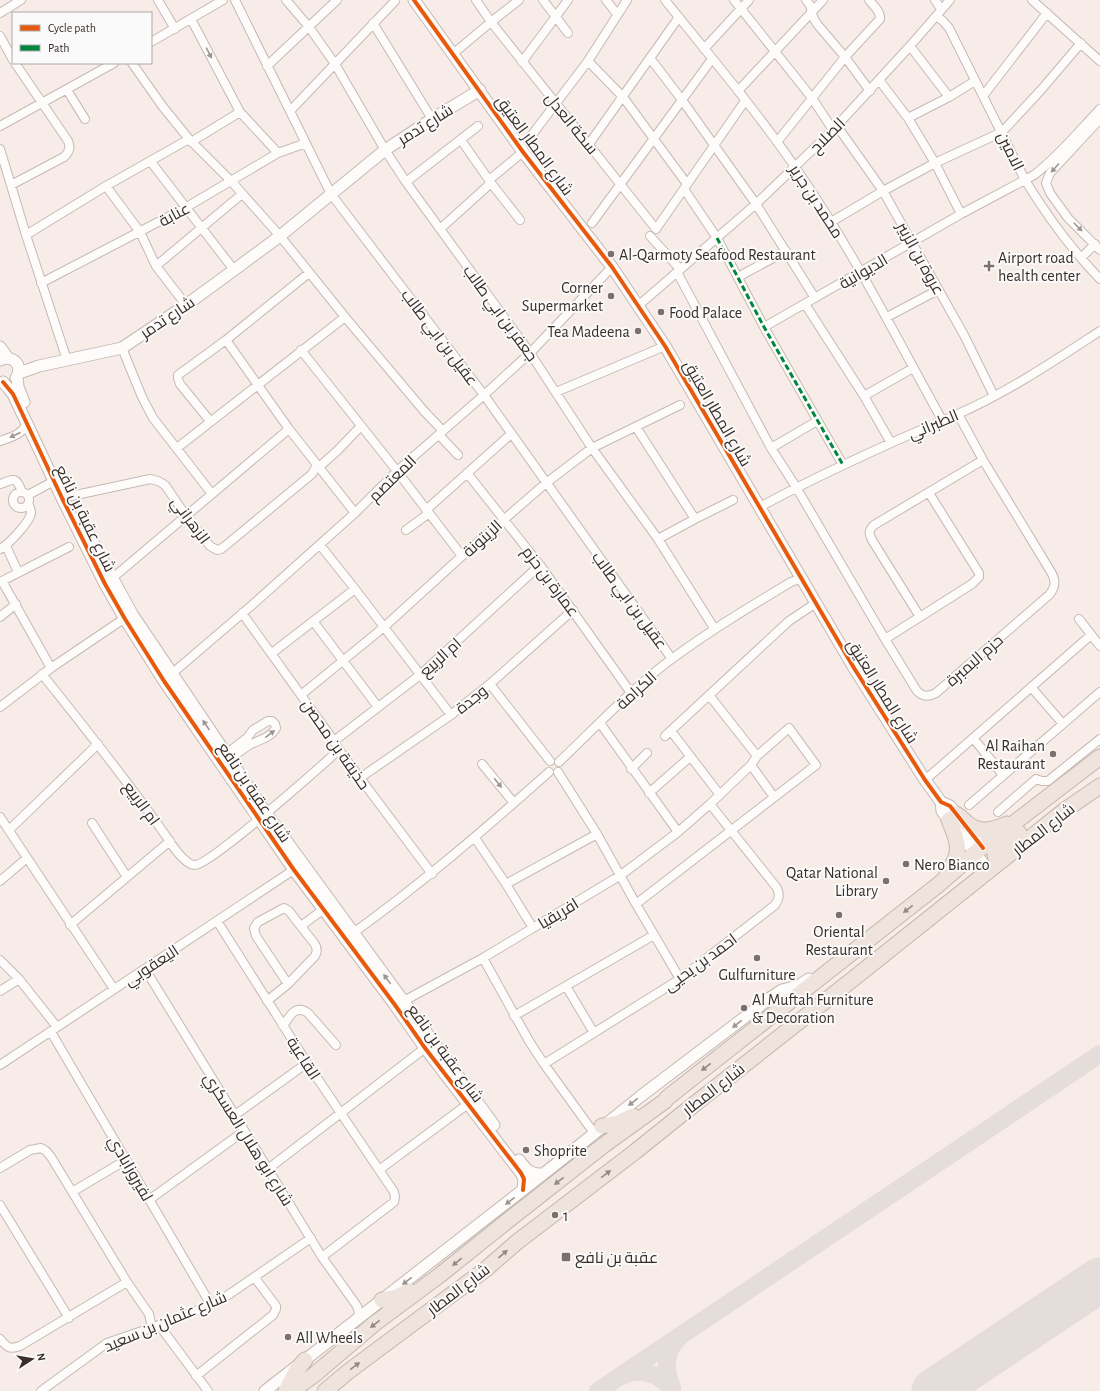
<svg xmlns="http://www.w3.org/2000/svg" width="1100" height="1391" font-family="'Alegreya Sans',Cairo,sans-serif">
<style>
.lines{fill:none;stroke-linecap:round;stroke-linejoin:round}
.taxiway{stroke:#e4ddda;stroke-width:18}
.runway{stroke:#e4ddda;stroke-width:45}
.street-casing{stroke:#c5b9b5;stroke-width:10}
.secondary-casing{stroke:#c5b9b5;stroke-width:13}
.highway-casing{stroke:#c4b6ac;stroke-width:17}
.street{stroke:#fefcfb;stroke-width:8}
.secondary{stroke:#fefcfb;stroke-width:11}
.highway{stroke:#eee4dd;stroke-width:15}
.quiet{stroke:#00873e;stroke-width:3;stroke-dasharray:6 3;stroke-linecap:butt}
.cycleway-casing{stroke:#fafafa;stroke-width:6}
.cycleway{stroke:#e8590c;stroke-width:4}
.oneway{fill:#9c9592}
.oneway2{fill:#948983}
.poi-dot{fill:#7d706c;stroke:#fafafa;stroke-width:1.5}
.labels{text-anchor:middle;stroke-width:4;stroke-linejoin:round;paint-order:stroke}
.street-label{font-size:16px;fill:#3b2e29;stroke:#fafafa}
.poi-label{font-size:16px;fill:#3b2e29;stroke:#fafafa;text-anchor:start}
</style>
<rect width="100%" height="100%" fill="#f7ece7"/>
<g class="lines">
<path class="taxiway" d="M1078,1294l12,-3 10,1
M624,1375c18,-8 35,0 48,13 -7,-17 -8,-36 6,-49
M598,1391l502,-337"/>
<path class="runway" d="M934,1391l166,-111"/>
<defs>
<path id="street" d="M158,0l17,29
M235,0l96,194 153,201 188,264
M286,0l23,27 26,37 50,86 21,32 124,171 62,95 66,91 56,89
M476,0l15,22 165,207 89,-128
M543,0l25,33
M606,0l11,14
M665,0c44,55 90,109 130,167 56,80 100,168 147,253
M734,0l78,98 21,32
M806,0l4,5 3,12 4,7 28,33 25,34
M935,0l6,9
M1032,0l68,61
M0,13l21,-13
M936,16l7,5 6,7 76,152c22,36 46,69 75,99
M191,19l49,93 38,41
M373,23l59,96
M0,36l13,24
M151,42l72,-42
M910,46l39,51
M704,49l45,-49
M454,53l37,-31 28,-22
M650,58l32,42 74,104 59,94
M588,61l35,36 64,87
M522,62l46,-62
M132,63l31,44 26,32 42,42 49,55 65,81 79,94 19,20
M267,66l70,-66
M879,80l29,38 27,45 26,51
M67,90l18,29
M738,91l85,-91
M983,96l64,-83
M290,111l105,-110
M908,118l41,-21 26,-16
M1100,119l-50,54 -4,10 4,10 18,25 32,32
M0,126l114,-63
M837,126l46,65 81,144 30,61
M531,136l57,-75 39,-61
M461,140l30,43 29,37
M191,142l49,-30
M777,142l68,-85 35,-38c1,-7 -7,-14 -11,-19
M589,144l90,-127
M0,149l26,86 41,125
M151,162l83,108
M489,180l34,-28
M406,182l72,-56
M11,185l53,-28c5,-5 7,-9 4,-16l-53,-78
M106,186l34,46 16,34 30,39
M684,189l33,49 47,89 79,138
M831,222l52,-31 52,-28 67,-31 39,-42 40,-47
M592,223l120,-164
M440,229l51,-46
M26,235l80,-49 83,-47
M650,236l30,33
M1081,258l14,-14
M156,266l86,-72
M677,272l94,176 25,39 89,152 32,52c6,6 11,6 19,2l113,-98c7,-8 7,-15 2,-23l-68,-112 -25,-46
M738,277l48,-26
M41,283l144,-75 93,-55 28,-10
M805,304l59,92 27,47
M639,305l117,-101 77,-74 77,-84 40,-46
M887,317l51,-27
M764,327l197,-113 73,-39c25,-19 45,-44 66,-66
M226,340l63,89 66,84
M122,348l20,49 11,21 59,76
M301,350l96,121
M556,392l109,-46
M864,396l49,-28
M210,421l-30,-37 -2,-6v-3l48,-35 83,-67
M636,427l59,92
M439,435l19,20
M0,441c11,-4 21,-6 27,-17
M177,448l168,-131
M771,448l46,-27
M319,467l18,-16 24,-25
M467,473l73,92 91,128
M403,479l59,77
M1,484c14,-6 15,-7 21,8
M13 500a8 8 0 1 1 16 0a8 8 0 1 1-16 0Z
M28,495l26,-14
M62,498l79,-17 9,-2 8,2 7,4 21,31 24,30 7,4 4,-1 4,-3 87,-72 5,-9
M760,507c43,-24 87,-44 131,-64 22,-10 45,-19 67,-29 50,-22 96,-53 142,-83
M426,510l85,-76
M406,530l22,-16
M658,539l37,-20 38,-19
M320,545l35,44 96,126
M6,546l12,26
M0,549c8,-4 30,-27 31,-36 0,-3 -1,-6 -3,-9
M2,581l49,87
M109,581l180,-152
M0,582l69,-35
M242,613l92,128 5,9 93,124
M0,617l16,-13
M920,617l-48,-77c-3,-7 -4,-9 2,-15l109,-65
M1079,619l21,27
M313,621l65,86
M885,639l87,-55 7,-7v-4l-50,-80
M272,653l83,-64
M42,674c42,53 85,106 124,162 5,8 19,29 29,29 15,0 125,-98 144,-115
M168,677l83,-71 104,-93 42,-42 87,-76 46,-42 82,-86
M490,684l60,77
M1031,687l32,37
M301,695l83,-68 78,-71 84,-73 46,-35 88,-43
M709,695l48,61
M0,707l51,-39 77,-52
M600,723l78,109
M671,731l49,64
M665,736l124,-115 27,-18
M973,738l30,37
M334,741l86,-66 120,-110
M226,754l21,-16 6,-8 15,-9h4l3,3 1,4c-5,9 -16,12 -25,16 -7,4 -14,10 -22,15
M559,762c37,-35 73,-74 114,-104 38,-28 78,-52 118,-76l11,-4
M482,764l32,39
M751,765l23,32
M631,769l16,-16
M558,772l39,62 39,70 44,75
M360,778l91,-63 39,-31 83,-74
M925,780l166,-145
M649,793l41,-36
M969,805l131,-113
M998,812l38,-33 6,2h6l52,-42
M0,817l114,172
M92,823l35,54
M9,830l89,-86
M475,838l31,46 27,44
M0,881l27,-23
M506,884l91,-50
M217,921l90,142 87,129 1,5 -1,5 -72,55
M70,925l100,-84
M301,926l27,-20
M349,936c71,-51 135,-106 200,-164
M483,958l46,83 15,23 50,69
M0,960l19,19 38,48
M145,969l177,288 35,49 2,7 -2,6
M566,986l28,47
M0,991l19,-12
M267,1001l21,-17 27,-28c3,-5 2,-9 -1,-13l-25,-32 -5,-3 -26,14 -4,6 2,8 32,48
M400,1003l83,-45 138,-83 57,-43 32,-28 41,-39 6,-9 32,-28 27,37 -180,139
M514,1016l140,-81
M283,1026c7,-10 12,-22 25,-13l28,32
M51,1032l160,273
M544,1064l136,-85 95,-74c4,-6 5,-10 2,-17l-67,-84
M0,1065l298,-198
M235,1115l72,-52
M0,1168l30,-18 11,-2 5,3 5,6 76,125 22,32 3,14
M268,1169l161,-124
M379,1170l93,-69
M72,1192l54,-32
M149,1200l95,-69
M0,1205l69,113
M159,1325l49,66
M0,1339c7,8 9,11 20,7l107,-64
M196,1376l77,-61 3,-6v-3l-21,-28
M41,1391l66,-48 67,-23 47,-20 90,-62"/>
<path id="secondary" d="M414,0l109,152 89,115 53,79 189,322 71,112 16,22 9,4 33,42
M0,347l8,11
M0,360c13,-6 24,6 16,18
M19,373l20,-7 83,-18 64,-43 48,-35 46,-34 105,-86 47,-31 48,-29
M17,377l1,10 6,15
M3,382l10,12 49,104 43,86 20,35 39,62 130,189 101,135 30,43 96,125 3,6 -1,11
M88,533l44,81 134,199 228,312
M941,802l1,9 47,60
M519,1160c7,9 11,15 23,14
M265,1391l291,-227 85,-68 129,-98 12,-8 16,-4 11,-7"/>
<path id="highway" d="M956,814c5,3 8,7 12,10 13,10 25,6 39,0
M1004,859h-8l-1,-4v-2l24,-20
M947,873c16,-20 11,-32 2,-53
M602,1126l16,-3 15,-7
M382,1300l15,-3 12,-6
M286,1391l10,-20 9,-11
M292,1391l22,-16 60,-51 66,-49 66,-53 98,-77 61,-44 2,-3 271,-213 37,-32 125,-96
M325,1391l24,-20 137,-102 31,-27 119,-91 56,-45 161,-127 212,-169 35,-24"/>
</defs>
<use href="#street" class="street-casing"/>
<use href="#secondary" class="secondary-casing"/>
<use href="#highway" class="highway-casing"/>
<use href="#street" class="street"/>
<use href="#secondary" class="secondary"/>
<use href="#highway" class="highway"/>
<path class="quiet" d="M717,238l47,89 79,138"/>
<defs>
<path id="cycleway" d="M414,0l109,152 89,115 53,79 189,322 71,112 16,22 9,4 33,42
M3,382l10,12 49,104 43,86 20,35 39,62 130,189 101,135 30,43 96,125 3,6 -1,11"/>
</defs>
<use href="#cycleway" class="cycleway-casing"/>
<use href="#cycleway" class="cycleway"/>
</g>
<defs><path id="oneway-solid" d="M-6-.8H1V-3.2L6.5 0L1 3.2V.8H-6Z"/></defs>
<g class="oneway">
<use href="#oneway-solid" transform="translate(209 53) rotate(62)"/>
<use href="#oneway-solid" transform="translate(1055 168) rotate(132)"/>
<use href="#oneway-solid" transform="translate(1078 227) rotate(45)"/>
<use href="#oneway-solid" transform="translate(15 435) rotate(155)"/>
<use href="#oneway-solid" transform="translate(206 725) rotate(-124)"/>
<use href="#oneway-solid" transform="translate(270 734) rotate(-38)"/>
<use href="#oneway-solid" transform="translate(498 783) rotate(51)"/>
<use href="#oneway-solid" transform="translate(387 979) rotate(-126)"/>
<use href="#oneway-solid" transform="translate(737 1024) rotate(142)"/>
<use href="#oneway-solid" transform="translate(633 1102) rotate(142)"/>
<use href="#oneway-solid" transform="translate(510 1201) rotate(142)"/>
<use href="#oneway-solid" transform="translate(407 1281) rotate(142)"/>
</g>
<g class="oneway2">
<use href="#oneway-solid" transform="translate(908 909) rotate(142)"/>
<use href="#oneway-solid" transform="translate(706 1067) rotate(142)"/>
<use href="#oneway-solid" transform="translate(606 1174) rotate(-37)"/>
<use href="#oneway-solid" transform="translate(559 1181) rotate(142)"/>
<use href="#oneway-solid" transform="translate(503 1254) rotate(-41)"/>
<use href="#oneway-solid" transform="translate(457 1262) rotate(141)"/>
<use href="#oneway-solid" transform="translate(375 1324) rotate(142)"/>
<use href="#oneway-solid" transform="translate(355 1366) rotate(-37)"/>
</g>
<g class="poi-dot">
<circle cx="611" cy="254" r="4"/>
<path d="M987 260h4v4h4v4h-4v4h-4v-4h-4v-4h4z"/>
<circle cx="611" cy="296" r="4"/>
<circle cx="661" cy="312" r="4"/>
<circle cx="638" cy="331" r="4"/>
<circle cx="1053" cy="754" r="4"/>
<circle cx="906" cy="864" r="4"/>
<circle cx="886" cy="881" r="4"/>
<circle cx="839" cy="915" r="4"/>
<circle cx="757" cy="958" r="4"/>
<circle cx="744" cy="1008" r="4"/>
<circle cx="526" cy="1150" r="4"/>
<circle cx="555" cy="1215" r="4"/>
<rect x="561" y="1252" width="10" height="10" rx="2"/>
<circle cx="288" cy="1337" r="4"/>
</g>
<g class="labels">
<g class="street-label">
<text transform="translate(572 123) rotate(51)" y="6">سكة العدل</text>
<text transform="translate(425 124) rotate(-32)" y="6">شارع تدمر</text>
<text transform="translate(827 135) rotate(-45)" y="6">الصلاح</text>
<text transform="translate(535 145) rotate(54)" y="6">شارع المطار العتيق</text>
<text transform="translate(1011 151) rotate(64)" y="6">الامين</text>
<text transform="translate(817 201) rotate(57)" y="6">محمد بن جرير</text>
<text transform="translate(174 214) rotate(-28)" y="6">عنابة</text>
<text transform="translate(921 258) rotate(61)" y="6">عروة بن الزبير</text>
<text transform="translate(863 271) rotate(-30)" y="6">الديوانية</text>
<text transform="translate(501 313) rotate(54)" y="6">جعفر بن ابي طالب</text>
<text transform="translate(167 317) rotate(-34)" y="6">شارع تدمر</text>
<text transform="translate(440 337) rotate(53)" y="6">عقيل بن ابي طالب</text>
<text transform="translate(718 413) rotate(60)" y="6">شارع المطار العتيق</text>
<text transform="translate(933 424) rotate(-23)" y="6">الطبراني</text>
<text transform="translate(392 478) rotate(-44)" y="6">المعتصم</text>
<text transform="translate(86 518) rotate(64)" y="6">شارع عقبة بن نافع</text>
<text transform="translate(191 520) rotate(54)" y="6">الزهراني</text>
<text transform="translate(482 538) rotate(-42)" y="6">الزيتونة</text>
<text transform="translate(551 581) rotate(53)" y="6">عمارة بن حزم</text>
<text transform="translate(630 600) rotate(54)" y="6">عقيل بن ابي طالب</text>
<text transform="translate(440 657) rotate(-42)" y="6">ام الربيع</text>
<text transform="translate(974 660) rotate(-41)" y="6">حزم البمبرة</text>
<text transform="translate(636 690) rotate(-42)" y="6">الكرامة</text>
<text transform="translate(883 691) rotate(58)" y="6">شارع المطار العتيق</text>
<text transform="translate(471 699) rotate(-39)" y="6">وجدة</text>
<text transform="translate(336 744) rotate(55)" y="6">حذيفة بن محصن</text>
<text transform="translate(255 792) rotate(56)" y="6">شارع عقبة بن نافع</text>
<text transform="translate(142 803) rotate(54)" y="6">ام الربيع</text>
<text transform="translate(1043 829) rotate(-38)" y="6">شارع المطار</text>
<text transform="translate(558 913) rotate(-31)" y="6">افريقيا</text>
<text transform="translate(700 962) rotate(-36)" y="6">احمد بن يحيى</text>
<text transform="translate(151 965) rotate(-33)" y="6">اليعقوبي</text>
<text transform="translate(446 1053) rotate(54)" y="6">شارع عقبة بن نافع</text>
<text transform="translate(304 1058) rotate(57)" y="6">القاعية</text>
<text transform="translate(713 1089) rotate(-38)" y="6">شارع المطار</text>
<text transform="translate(249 1139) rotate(58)" y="6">شارع ابو هلال العسكري</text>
<text transform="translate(131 1168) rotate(60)" y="6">لفيروزابادي</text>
<text transform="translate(458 1289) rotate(-37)" y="6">شارع المطار</text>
<text transform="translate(165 1321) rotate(-23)" y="6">شارع عثمان بن سعيد</text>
</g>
<g class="poi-label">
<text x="619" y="260">Al-Qarmoty Seafood Restaurant</text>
<text x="998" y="263">Airport road<tspan x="998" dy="18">health center</tspan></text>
<text x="603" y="293" text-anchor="end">Corner<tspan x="603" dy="18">Supermarket</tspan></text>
<text x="669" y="318">Food Palace</text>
<text x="630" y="337" text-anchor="end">Tea Madeena</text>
<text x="1045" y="751" text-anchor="end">Al Raihan<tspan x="1045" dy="18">Restaurant</tspan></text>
<text x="914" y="870">Nero Bianco</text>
<text x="878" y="878" text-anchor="end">Qatar National<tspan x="878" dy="18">Library</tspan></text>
<text x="839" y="937" text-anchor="middle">Oriental<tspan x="839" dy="18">Restaurant</tspan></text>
<text x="757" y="980" text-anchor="middle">Gulfurniture</text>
<text x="752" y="1005">Al Muftah Furniture<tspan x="752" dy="18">&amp; Decoration</tspan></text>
<text x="534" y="1156">Shoprite</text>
<text x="563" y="1221">1</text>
<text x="575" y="1263">عقبة بن نافع</text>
<text x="296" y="1343">All Wheels</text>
</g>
</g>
<rect x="12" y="12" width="140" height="52" fill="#fafafa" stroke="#aea8a6"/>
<rect x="20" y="25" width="20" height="6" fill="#e8590c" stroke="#aea8a6"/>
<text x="48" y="32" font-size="12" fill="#3b2e29">Cycle path</text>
<rect x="20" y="45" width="20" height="6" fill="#00873e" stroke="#aea8a6"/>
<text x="48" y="52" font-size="12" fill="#3b2e29">Path</text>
<g transform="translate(32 1359) rotate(78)" stroke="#fafafa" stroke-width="3" paint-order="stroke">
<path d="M0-3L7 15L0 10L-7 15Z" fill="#3b2e29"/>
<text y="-6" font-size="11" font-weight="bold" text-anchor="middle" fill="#3b2e29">N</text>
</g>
</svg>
